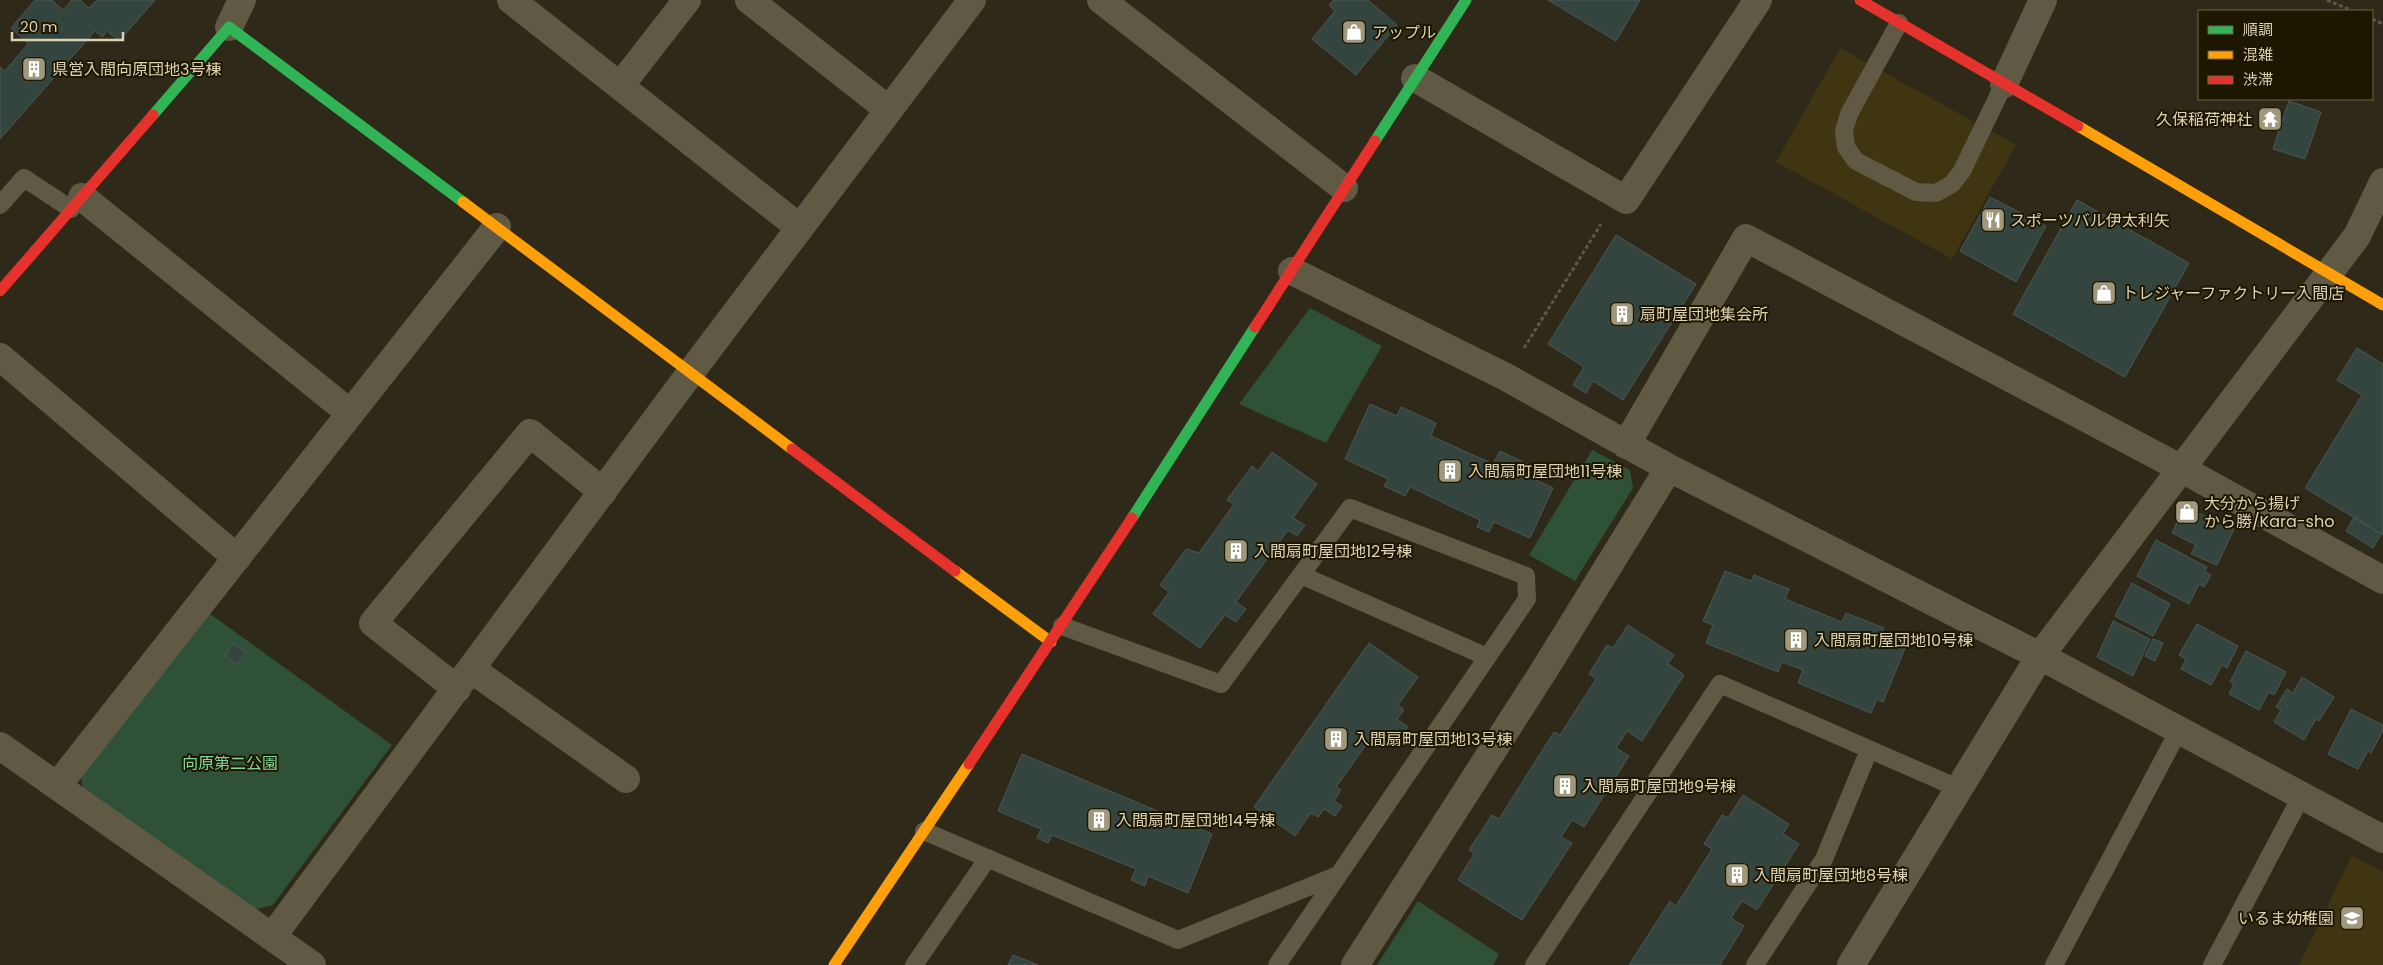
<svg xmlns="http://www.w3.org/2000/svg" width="2383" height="965" font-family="Poppins,'Noto Sans JP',sans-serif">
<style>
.built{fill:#3f3511}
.green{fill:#2f5138}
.building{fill:#34443e;stroke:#4a5854}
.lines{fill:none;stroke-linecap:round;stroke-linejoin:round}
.path{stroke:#5d5846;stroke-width:3;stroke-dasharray:4 2.5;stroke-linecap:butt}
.lane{stroke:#605a44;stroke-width:18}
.street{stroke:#605a44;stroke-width:28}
.fast{stroke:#30b455;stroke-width:11}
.slow{stroke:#ff9f0a;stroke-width:11}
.jam{stroke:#e5322d;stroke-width:11}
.labels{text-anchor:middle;stroke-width:4;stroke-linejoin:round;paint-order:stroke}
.poi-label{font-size:16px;fill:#dcd3b4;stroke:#1e1700;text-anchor:start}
.park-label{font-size:16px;fill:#7fd79d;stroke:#1e1700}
</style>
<rect width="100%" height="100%" fill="#2e2918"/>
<path class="built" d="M1840,48l176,97 -64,114 -176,-97z
M2352,855l31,17v93h-84z"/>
<path class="green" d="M1310,308l72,38 -56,97 -87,-39z
M1592,450l38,20 3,18 -58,93 -46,-26z
M206,611l186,134 -119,160 -24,6 -165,-118 -5,-26z
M1418,901l81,53 -6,11h-116z"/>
<path class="building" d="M35,0h17l11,10 9,-10h8l9,8 8,-8h58l-36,41 -12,-10 -5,6 -7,-6 -95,108v-72l5,4 23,-27 -17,-16z
M1334,0h34l29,25 -41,50 -44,-36 23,-28 -6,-6z
M1548,0h92l-24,41z
M2289,101l32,11 -16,47 -32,-10z
M1990,197l56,29 -30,56 -56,-31z
M2077,200l112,63 -64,114 -112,-63z
M1616,235l80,49 -73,116 -30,-19 -7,12 -13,-8 11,-18 -36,-23z
M2357,348l26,16v171l-78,-47 57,-93 -25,-15z
M1370,404l27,12 4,-9 35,16 -5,13 62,28 7,-13 32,15 -4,10 25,12 -23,50 -36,-16 -5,10 -12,-5 3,-7 -70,-33 -5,9 -21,-10 4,-7 -43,-20z
M1272,452l45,32 -24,34 12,7 -8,11 -9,-6 -52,72 10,7 -10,13 -11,-7 -25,33 -47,-34 16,-22 -9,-7 26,-36 13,4 35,-49 -7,-4 25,-34 6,5z
M2184,507l50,22 -17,36 -26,-11 5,-9 -24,-12z
M2354,517l27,17 -8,14 -27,-17z
M2156,540l51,27 -2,5 6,3 -7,12 -5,-3 -10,20 -52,-28z
M1725,571l26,10 3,-6 35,14 -4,10 57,23 4,-9 38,15 -5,10 26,10 -22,54 -6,-3 -6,14 -73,-30 5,-13 -21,-8 -4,10 -72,-29 7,-18 -10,-4z
M2132,583l38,21 -17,32 -38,-20z
M2113,621l37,18 -17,37 -36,-19z
M2197,624l41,22 -11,22 -5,-3 -11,20 -30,-16 5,-10 -7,-4z
M1628,625l46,30 -6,9 16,11 -42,66 -15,-10 -11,17 13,8 -45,71 -12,-7 -11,17 11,6 -50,77 -64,-40 16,-26 -5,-4 23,-35 7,4 55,-87 6,3 36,-56 -7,-5 18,-29 6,3z
M2153,639l10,4 -8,18 -10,-5z
M233,643l13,9 -8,13 -13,-9z
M1369,643l49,34 -20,28 6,5 -7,9 11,8 -10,13 -11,-8 -8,11 -8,-5 -35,49 5,3 -7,11 8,5 -7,10 -11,-7 -6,8 -7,-4 -16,23 -41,-29z
M2246,651l40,21 -12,23 -5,-3 -10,18 -30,-16 5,-10 -4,-2z
M2302,677l32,20 -15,24 -3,-2 -12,21 -30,-18 7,-12 -5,-3 11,-18 6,4z
M2351,709l32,16v5l-12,23 -3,-2 -10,18 -30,-15z
M1022,754l190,80 -24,59 -40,-17 -3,10 -14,-6 5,-11 -84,-34 -4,8 -11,-5 4,-9 -43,-18z
M1743,795l46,29 -6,10 16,10 -42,66 -15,-9 -11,17 13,8 -24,39h-91l41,-64 6,5 36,-57 -8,-5 18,-29 6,3z
M1013,955l25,10h-30z"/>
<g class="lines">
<path class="path" d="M2327,0l26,11
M2372,19l11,5
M1524,348l77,-124"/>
<path class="lane" d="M1899,23l-50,91 -5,17 2,16 10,14 60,31 20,1 16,-9 10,-13 42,-87
M0,205l24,-27 47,31
M1301,575l186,82
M1062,626l159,58 129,-176 176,68 1,23 -250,366
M924,831l254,109 160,-65
M914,965l74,-107
M1534,965l186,-281 240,105
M1755,965l69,-106 45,-109
M2054,965l125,-235
M2212,965l90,-170"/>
<path class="street" d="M511,0l289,228
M749,0l140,110
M1101,0l243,188
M229,27l13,-27
M1415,78l211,122 132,-200
M2004,84l39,-84
M620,86l67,-86
M82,197l268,216
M1292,271l214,106 163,91 371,188 343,183
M0,357l237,201
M1626,445l120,-207 436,231 201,111
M471,669l155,110
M457,689l-84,-66 157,-190 73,59
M0,746l312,219
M57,786l440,-559
M272,937l419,-565 281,-372
M1355,965l188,-293 126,-204
M1851,965l189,-309 317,-420 26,-54"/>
<path class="fast" d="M153,115l76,-88 234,175
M1375,141l91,-141
M1132,518l123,-191"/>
<path class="slow" d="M2078,126l305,179
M463,202l329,247
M955,571l96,71
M834,965l135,-201"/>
<path class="jam" d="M1860,0l218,126
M0,291l153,-176
M1255,327l120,-186
M792,449l163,122
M969,764l163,-246"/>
</g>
<defs>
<symbol id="shop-square" viewBox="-11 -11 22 22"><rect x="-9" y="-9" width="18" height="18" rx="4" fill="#9f987d" stroke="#1e1700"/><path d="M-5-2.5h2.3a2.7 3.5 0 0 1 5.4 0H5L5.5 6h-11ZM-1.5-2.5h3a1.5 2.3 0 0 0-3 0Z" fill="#fff"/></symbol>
<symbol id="building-square" viewBox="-11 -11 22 22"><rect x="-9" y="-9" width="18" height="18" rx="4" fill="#9f987d" stroke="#1e1700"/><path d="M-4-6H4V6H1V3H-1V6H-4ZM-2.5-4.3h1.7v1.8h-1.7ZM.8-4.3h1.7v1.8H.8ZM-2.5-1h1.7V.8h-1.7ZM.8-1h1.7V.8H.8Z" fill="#fff"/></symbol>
<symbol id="temple-square" viewBox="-11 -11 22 22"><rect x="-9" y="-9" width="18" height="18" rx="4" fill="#9f987d" stroke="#1e1700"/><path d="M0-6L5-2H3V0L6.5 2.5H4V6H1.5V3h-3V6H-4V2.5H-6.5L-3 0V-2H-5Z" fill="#fff"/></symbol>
<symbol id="restaurant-square" viewBox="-11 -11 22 22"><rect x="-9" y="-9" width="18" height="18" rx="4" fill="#9f987d" stroke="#1e1700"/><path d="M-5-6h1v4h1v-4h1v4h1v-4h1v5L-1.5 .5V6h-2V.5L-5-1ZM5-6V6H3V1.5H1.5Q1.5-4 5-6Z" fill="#fff"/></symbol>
<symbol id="school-square" viewBox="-11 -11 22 22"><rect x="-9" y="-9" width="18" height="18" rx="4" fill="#9f987d" stroke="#1e1700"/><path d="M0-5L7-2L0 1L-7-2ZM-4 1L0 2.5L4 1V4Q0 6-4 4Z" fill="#fff"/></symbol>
</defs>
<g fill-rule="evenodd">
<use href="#shop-square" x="1340" y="18" width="28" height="28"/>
<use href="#building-square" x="20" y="55" width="28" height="28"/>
<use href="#temple-square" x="2256" y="105" width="28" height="28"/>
<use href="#restaurant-square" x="1979" y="206" width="28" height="28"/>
<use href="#shop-square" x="2090" y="279" width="28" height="28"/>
<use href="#building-square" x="1608" y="300" width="28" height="28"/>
<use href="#building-square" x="1436" y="457" width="28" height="28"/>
<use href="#shop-square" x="2173" y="498" width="28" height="28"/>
<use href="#building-square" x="1222" y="537" width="28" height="28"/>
<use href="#building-square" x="1782" y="626" width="28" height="28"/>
<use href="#building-square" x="1322" y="725" width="28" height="28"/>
<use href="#building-square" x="1551" y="772" width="28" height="28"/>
<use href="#building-square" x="1085" y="806" width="28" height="28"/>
<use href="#building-square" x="1723" y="861" width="28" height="28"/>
<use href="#school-square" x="2338" y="904" width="28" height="28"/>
</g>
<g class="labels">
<g class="poi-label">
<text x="1372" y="38">アップル</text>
<text x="52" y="75">県営入間向原団地3号棟</text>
<text x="2252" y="125" text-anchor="end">久保稲荷神社</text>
<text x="2010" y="226">スポーツバル伊太利矢</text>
<text x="2122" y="299">トレジャーファクトリー入間店</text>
<text x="1640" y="320">扇町屋団地集会所</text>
<text x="1468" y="477">入間扇町屋団地11号棟</text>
<text x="2204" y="509">大分から揚げ<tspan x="2204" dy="18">から勝/Kara-sho</tspan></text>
<text x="1254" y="557">入間扇町屋団地12号棟</text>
<text x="1814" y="646">入間扇町屋団地10号棟</text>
<text x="1354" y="745">入間扇町屋団地13号棟</text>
<text x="1582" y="792">入間扇町屋団地9号棟</text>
<text x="1116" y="826">入間扇町屋団地14号棟</text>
<text x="1754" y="881">入間扇町屋団地8号棟</text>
<text x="2334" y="924" text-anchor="end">いるま幼稚園</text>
</g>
<g class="park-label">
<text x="230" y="769">向原第二公園</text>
</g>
</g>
<rect x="2198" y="10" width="175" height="90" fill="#1e1700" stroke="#6a6248"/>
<rect x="2208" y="26" width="25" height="8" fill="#30b455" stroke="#6a6248"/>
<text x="2243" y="35" font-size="15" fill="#dcd3b4">順調</text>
<rect x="2208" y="51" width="25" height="8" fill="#ff9f0a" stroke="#6a6248"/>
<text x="2243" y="60" font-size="15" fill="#dcd3b4">混雑</text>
<rect x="2208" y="76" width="25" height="8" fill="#e5322d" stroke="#6a6248"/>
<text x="2243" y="85" font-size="15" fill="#dcd3b4">渋滞</text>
<path d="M12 32v8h111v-8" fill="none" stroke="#dcd3b4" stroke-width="2.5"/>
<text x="20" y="32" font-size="15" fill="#dcd3b4" stroke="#1e1700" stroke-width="4" paint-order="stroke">20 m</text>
</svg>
